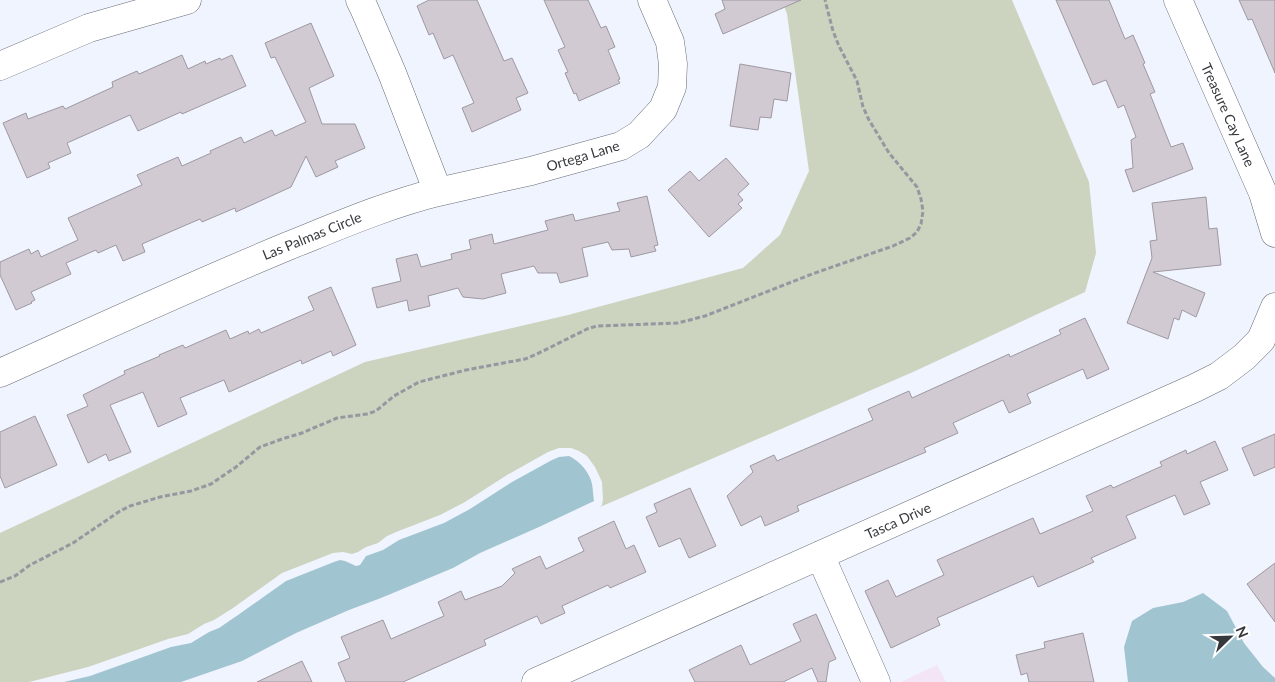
<svg xmlns="http://www.w3.org/2000/svg" width="1275" height="682" font-family="Lato,sans-serif">
<style>
.commercial{fill:#f3e4f6}
.green{fill:#ccd3be}
.water{fill:#a1c4d1}
.building{fill:#d1cad3;stroke:#9e98a1}
.lines{fill:none;stroke-linecap:round;stroke-linejoin:round}
.minor-casing{stroke:#686c75;stroke-width:29}
.path{stroke:#9598a0;stroke-width:3;stroke-dasharray:5 2.5;stroke-linecap:butt}
.minor{stroke:#fff;stroke-width:28}
.labels{text-anchor:middle;stroke-width:5;stroke-linejoin:round;paint-order:stroke}
.street-label{font-size:14px;fill:#36383c;stroke:#fff}
</style>
<rect width="100%" height="100%" fill="#eff4fe"/>
<path class="commercial" d="M937,665l9,17h-45z"/>
<path class="green" d="M782,0h230l77,182 7,71 -11,39 -172,80 -313,135 2,-2 1,-6 -1,-17 -7,-15 -8,-11 -8,-5 -8,-3h-12l-11,4 -41,23 -42,27 -25,13 -44,17 -9,4 -9,7 -12,4 -8,5 -6,2 -9,-2 -10,1 -51,20 -49,35 -19,12 -10,4 -16,10 -20,5 -80,28 -59,15h-29v-149l365,-171 203,-47 175,-47 37,-33 29,-64 -22,-157z"/>
<path class="water" d="M569,456c11,5 21,17 23,28 1,5 1,11 2,17l-55,26 -59,26 -27,15 -72,30 -32,12 -53,23 -54,28 -61,21h-117l26,-6 81,-29 20,-4 18,-11 10,-4 19,-13 48,-34 48,-19 6,-2 5,1 11,5 4,-1 6,-9 17,-6 16,-10 45,-17 26,-14 42,-27 40,-22 7,-3z
M1203,593l24,18 17,32 19,24 12,11v4h-147l-4,-35 8,-26 21,-13 30,-6z"/>
<path class="building" d="M429,0h48l27,61 8,-3 16,35 -12,5 5,12 -49,22 -10,-24 12,-5 -21,-48 -9,4 -11,-26 -4,2 -12,-29z
M544,0h44l13,28 5,-2 9,21 -7,3 12,29 -2,1 2,3 -41,18 -3,-8 -2,1 -9,-21 3,-1 -10,-22 7,-3z
M722,0h79l-78,34 -8,-20 10,-5z
M1056,0h53l16,39 8,-4 12,28 -2,1 12,28 -5,2 21,53 12,-4 10,26 -60,23 -8,-22 8,-2 -2,-28 5,-3 -12,-32 -6,3 -12,-28 -13,5z
M1239,0h36v73l-23,-54 -4,1z
M311,23l23,53 -25,12 13,36h33l10,24 -30,13 3,6 -22,10 -10,-21 -15,31 -55,25 -1,-4 -33,14 -2,-3 -58,25 3,8 -22,9 -7,-16 -18,8 -2,-3 -30,13 5,11 -40,18 4,8 -4,2 1,1 -16,7 -16,-35v-13l29,-13 2,5 7,-4 3,7 37,-17 -10,-22 74,-33 -5,-10 41,-18 4,9 29,-13 -1,-2 31,-14 3,6 28,-13 3,6 31,-14 -31,-65 -4,1 -6,-15z
M182,55l6,14 17,-8 1,3 14,-6 1,2 11,-5 14,31 -64,28 -1,-2 -43,19 -8,-16 -63,28 4,10 -23,10 2,5 -23,10 -24,-55 23,-10 2,6 35,-13 2,3 48,-22 -1,-5 25,-11 2,3z
M740,64l51,9 -4,28 -13,-2 -3,19 -11,-1 -2,13 -28,-4z
M726,158l23,26 -11,10 5,6 -5,4 4,4 -33,29 -41,-47 22,-19 9,10z
M647,196l11,49 -4,1 2,5 -25,6 -2,-8 -17,1 -4,-8 -26,6 6,28 -28,7 -3,-10h-19l-4,-7 -33,8 5,19 -23,6 -20,-2 -5,-9 -30,8 2,10 -21,5 -2,-11 -30,8 -5,-20 29,-7 -5,-22 21,-5 4,13 31,-8 -1,-5 20,-5 -2,-9 23,-6 2,10 54,-14 -3,-9 28,-7 2,7 45,-10 -3,-8z
M1206,197l3,32 8,-1 4,37 -68,7 52,21 -9,24 -14,-7 -3,10 -5,-2 -6,21 -41,-16 25,-65 -2,-17 7,-1 -5,-37z
M331,287l25,58 -23,11 -2,-5 -29,13 -1,-4 -72,32 -5,-12 -44,18 7,16 -29,13 -15,-35 -33,13 21,47 -22,9 -3,-7 -18,9 -21,-48 21,-9 -5,-11 42,-21 -1,-3 36,-15 -1,-1 24,-10 2,3 41,-18 4,9 18,-8 1,3 10,-5 2,4 53,-23 -6,-13z
M1085,318l24,51 -22,10 -4,-10 -56,25 4,9 -22,10 -6,-13 -50,23 5,10 -34,15 2,4 -129,54 2,5 -34,15 -4,-10 -20,10 -14,-30 26,-24 -3,-6 24,-11 3,6 96,-41 -5,-11 41,-18 3,7 97,-44 1,3 51,-23 -2,-4z
M35,416l22,49 -52,23 -5,-12v-44z
M1275,434v33l-21,9 -12,-28z
M1215,441l13,29 -28,12 10,22 -26,11 -9,-20 -49,21 10,22 -45,20 3,4 -56,25 -5,-11 -96,42 3,7 -49,23 -26,-57 23,-11 8,17 48,-22 -7,-15 96,-42 7,16 53,-23 -7,-15 25,-11 2,3 49,-22 -2,-4 26,-12 1,4z
M690,488l26,58 -27,12 -9,-20 -21,9 -13,-30 11,-5 -3,-8z
M614,521l12,28 8,-4 12,27 -36,16 -2,-3 -46,21 3,7 -24,11 -4,-8 -53,24 2,5 -83,37h-57l-8,-19 12,-5 -9,-21 42,-17 8,19 53,-23 -6,-14 23,-11 4,9 37,-14 13,-13 -3,-4 28,-13 6,13 38,-18 -6,-13z
M1275,563v59l-28,-38z
M816,614l20,45 -7,3 -3,20h-8l-6,-14 -29,14h-88l-6,-12 52,-25 9,20 51,-24 -8,-17z
M1083,633l11,49h-65l-2,-9 -6,2 -5,-20 29,-7 -1,-6z
M302,661l10,21h-55z"/>
<g class="lines">
<defs>
<path id="minor" d="M1178,0l85,193 12,40
M0,66l89,-38 98,-28
M438,192l93,-21 90,-25 18,-11 24,-26 9,-22 1,-23 -3,-22 -18,-42
M0,373c96,-43 191,-87 288,-127 50,-20 98,-41 150,-54l-46,-119 -28,-65 -4,-8
M820,555l56,127
M536,682l659,-294 24,-12 25,-19 17,-17 14,-33"/>
</defs>
<use href="#minor" class="minor-casing"/>
<path class="path" d="M0,582l15,-6 15,-11 43,-22 47,-32 10,-5 30,-9 31,-6 20,-7 25,-17 24,-20 22,-8 20,-6 35,-15 30,-4 9,-3 18,-15 25,-14 47,-12 59,-11 12,-5 50,-25 10,-3 81,-3 27,-7 107,-42 81,-28 17,-8 7,-6 4,-8 2,-13 -2,-12 -4,-12 -28,-34 -20,-33 -6,-13 -6,-26 -18,-35 -6,-15 -8,-31"/>
<use href="#minor" class="minor"/>
</g>
<g class="labels">
<g class="street-label">
<text transform="translate(1228 115) rotate(66)" y="5">Treasure Cay Lane</text>
<text transform="translate(583 156) rotate(-17)" y="5">Ortega Lane</text>
<text transform="translate(312 236) rotate(-22)" y="5">Las Palmas Circle</text>
<text transform="translate(898 521) rotate(-24)" y="5">Tasca Drive</text>
</g>
</g>
<g transform="translate(1230 637) rotate(67)" stroke="#ffffff" stroke-width="4" paint-order="stroke">
<path d="M0-4L9 19L0 12L-9 19Z" fill="#36383c"/>
<text y="-8" font-size="14" font-weight="bold" text-anchor="middle" fill="#36383c">N</text>
</g>
</svg>
